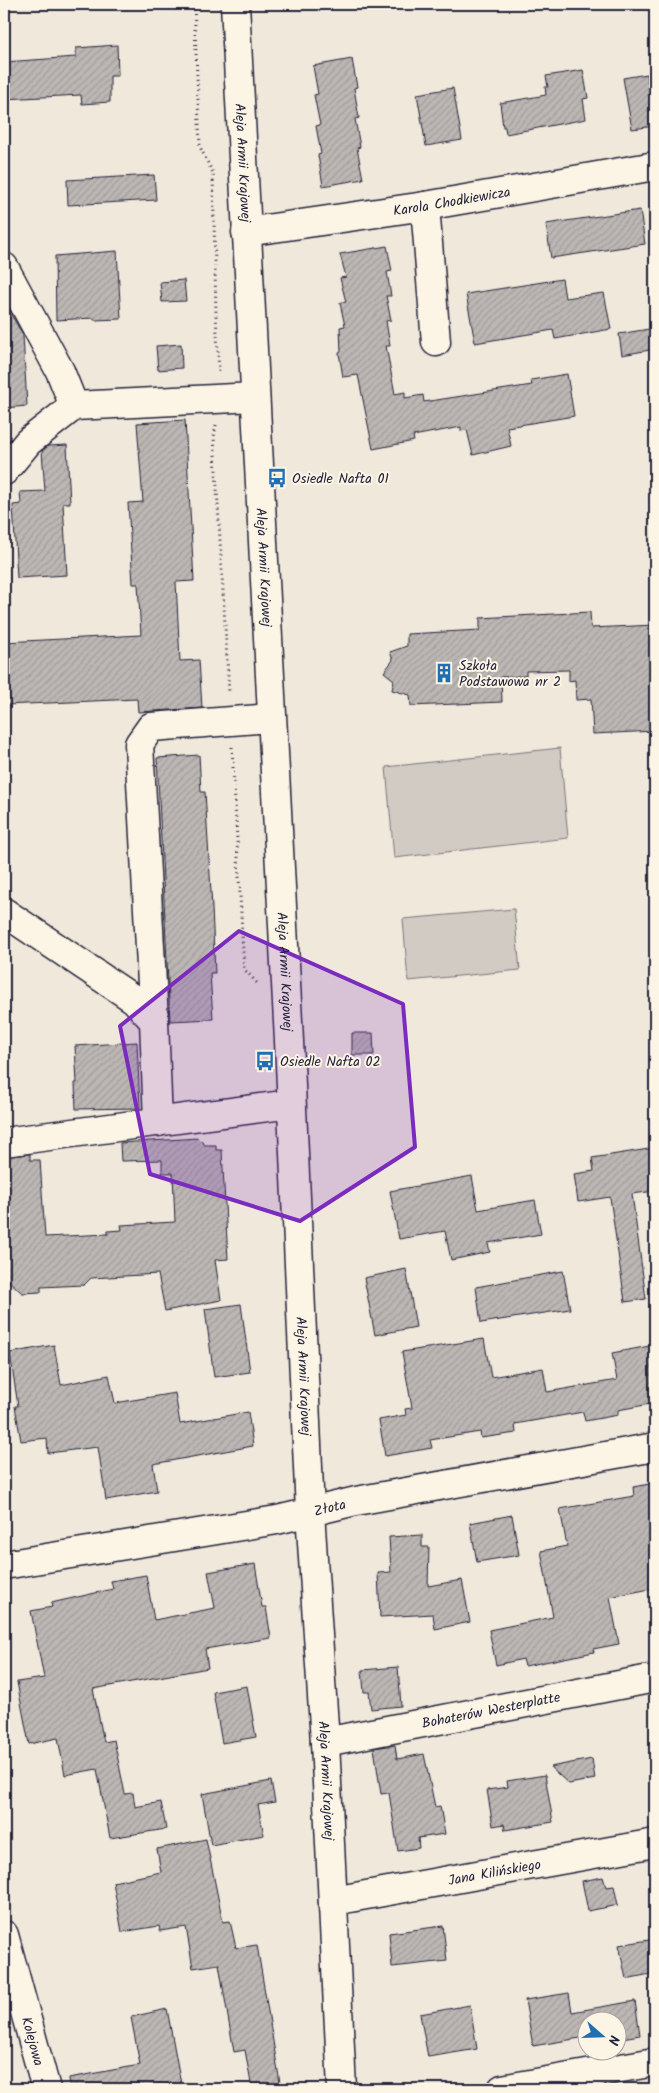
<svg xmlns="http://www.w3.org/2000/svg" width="659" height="2093" font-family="Kalam,sans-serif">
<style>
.pitch{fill:#d1cbc3;stroke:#7a767f}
.building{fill:url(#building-hatch);stroke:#22223b}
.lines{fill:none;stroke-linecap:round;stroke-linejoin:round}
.minor-casing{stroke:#22223b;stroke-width:31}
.path{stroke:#22223b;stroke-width:3;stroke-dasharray:1 4;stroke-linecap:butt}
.minor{stroke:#fcf5e5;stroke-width:28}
.marked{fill:#7b2cbf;fill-opacity:0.2;stroke:#7b2cbf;stroke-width:4;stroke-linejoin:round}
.labels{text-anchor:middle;stroke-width:4;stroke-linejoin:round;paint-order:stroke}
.street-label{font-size:14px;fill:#22223b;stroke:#fcf5e5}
.poi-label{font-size:14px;fill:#22223b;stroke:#fcf5e5;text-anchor:start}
</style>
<defs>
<pattern id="building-hatch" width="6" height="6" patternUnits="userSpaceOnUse" patternTransform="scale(1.25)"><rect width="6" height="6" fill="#bcb7b3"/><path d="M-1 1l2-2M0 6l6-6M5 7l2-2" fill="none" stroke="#a19d9b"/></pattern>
</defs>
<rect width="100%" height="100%" fill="#efe8db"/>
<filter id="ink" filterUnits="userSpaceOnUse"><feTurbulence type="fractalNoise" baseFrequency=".02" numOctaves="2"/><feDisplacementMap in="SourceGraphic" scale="10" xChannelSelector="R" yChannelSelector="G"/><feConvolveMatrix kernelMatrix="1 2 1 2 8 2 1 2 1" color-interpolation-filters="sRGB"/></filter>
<g filter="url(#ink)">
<path class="pitch" d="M560,748l8,90 -174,20 -8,-91z
M514,909l6,61 -112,11 -5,-62z"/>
<path class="building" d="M117,45l1,31h-8v26l-28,2 -1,-9 -77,4v-37l72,-5v-9z
M352,59l5,28 -3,1 5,30 -4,1 5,28 -3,1 6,31 -40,7 -5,-31 3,-1 -5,-28 4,-1 -6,-30 4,-1 -5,-28z
M583,70l5,28 -5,1 3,20 -80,15 -1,-7h-2l-3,-24 46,-8 -1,-8h3l-2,-11z
M647,74l2,13 6,-1v40l-23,3 -9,-51z
M453,88l9,52 -36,6 -9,-52z
M154,175l2,25 -88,5 -1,-25z
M640,210l5,34 -94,14 -5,-34z
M387,246l5,25 -5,1 4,24h-5l5,24 -5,1 4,25h-4l9,48 10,-2v6l18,-3 1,7 108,-17 -1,-5 36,-6 7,42 -67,11 4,19 -38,9 -6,-25 -6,1v-4l-48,9 1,5 -41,8 -15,-74 -15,2 -4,-24 2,-1 -1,-25 5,-1 -5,-23 6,-1 -6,-24 6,-1 -6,-23z
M117,251l4,68 -27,1v-2l-38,2 -1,-64z
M562,279l3,19 39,-5 7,36 -56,10 -2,-9 -78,13 -9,-49z
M184,280l2,21 -24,1 -2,-20z
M4,302l19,33 4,71 -23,2z
M655,328v21l-33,6 -3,-21z
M181,344l1,24 -24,2 -2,-24z
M185,420l9,161 -18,1 4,79 19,-1 3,48 -64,4 -1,-13 -132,6 -1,-63 137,-7 -3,-51h-5l-5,-81 15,-1 -6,-79z
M67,445l3,58h-7l4,72 -50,3 -4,-73 8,-1 -1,-12 25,-1 -3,-40 6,-5z
M590,612l1,16 64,-3v106l-62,3 -2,-35 -15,1 -1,-20 -6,1v-11l-43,1v5l-25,1 1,25 -91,4 -1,-11 -18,-5 2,-10 -10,-8 9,-12 -3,-8 17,-6v-12l73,-4v-12z
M199,755l2,37h4l7,116 3,65h-5l3,46 -43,2 -13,-263z
M352,1033h21l1,22h-22z
M137,1042l3,66 -64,1 -1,-26h2l-2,-37z
M198,1138l7,7h11v5h6l6,109 -13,1 6,40 -56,11 -7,-37 -67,4 -7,7 -43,2v5l-19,1 -15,-14 -1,-17h-2v-105l26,-3v6h10l5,77 63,-3v-3l14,-1 -1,-5 54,-3 -2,-49h-11v-13l-41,1 -1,-18z
M655,1148v43l-23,3 14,105 -21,3 -15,-105 -32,5 -4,-28 20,-3 -2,-13z
M472,1176l6,34 57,-10 6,34 -53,9 2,9 -39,8 -6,-29 -46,8 -9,-48z
M406,1269l10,58 -41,8 -11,-57z
M563,1271l7,38 -89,14 -5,-36z
M241,1304l9,68 -36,5 -9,-68z
M484,1339l7,38 52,-9 4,24 70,-12 -5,-27 43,-8v58l-37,7v5l-33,6 -2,-9 -68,12 1,9 -35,5 -1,-6 -50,8 2,8 -47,8 -6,-36 27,-5 -1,-6 7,-1 -10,-56z
M54,1345l7,40 48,-10 6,28 60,-10 5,31 68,-12 5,34 -100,18 4,27 -51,9 -8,-53 -50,6 -1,-15 -26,3 -6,-35h3l-8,-53z
M655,1483v105l-45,9 9,47 -26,5 1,3 -69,14 -2,-7 -27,6 -7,-35 64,-13 -12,-66 26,-5 -7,-37 74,-13 -1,-9z
M512,1515l7,40 -42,7 -7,-39z
M422,1535v12h7l-1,39 34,-6 8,42 -35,7 -2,-15 -53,3 -2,-44 13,-1 -2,-35z
M255,1564l7,43h4l5,31 -66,11 3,19 -115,21 11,53 10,-2 11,54 8,-1 2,14 26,-5 5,27 -56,9 -13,-69 -32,6 -7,-37 -29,6 -12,-62 27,-4 -13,-67 21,-4 -1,-4 62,-14 -2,-8 35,-6 8,45 61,-12 -7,-36z
M398,1667l3,39 -30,3 -2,-17h-5l-2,-22z
M247,1686l9,51 -34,6 -9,-51z
M395,1745l2,14 27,-5 11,53 5,-1 5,28 -27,4 1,10 -21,3 -9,-58 -8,1 -7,-46z
M592,1759l3,20 -26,5 -19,-17z
M545,1775l8,47 -48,8 -1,-6 -11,2 -6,-36 21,-3 -1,-6z
M271,1781l4,21 -17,3 6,30 -53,10 -9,-51z
M206,1839l17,83 7,-1 6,27 21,-3 24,144h-29l-7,-39 -11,2 -15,-88 -26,4 -7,-41 -26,4 -1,-5 -37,6 -9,-50 48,-10 -4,-23z
M603,1877l3,10 8,-1 4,19 -30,6 -6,-30z
M443,1926l4,35 -55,6 -3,-34z
M655,1939v34l-29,6 -7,-34z
M569,1993l3,19 63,-11 5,34 -24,4v-19h-30v17l-53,9 -8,-46z
M470,2005l7,44 -49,8 -8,-43z
M167,2009l15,80h-112l-1,-11 71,-13 -9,-48z"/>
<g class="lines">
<defs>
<g id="minor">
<path id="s1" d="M235,4l54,1037 21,471 15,230 17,347"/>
<path d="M425,206l11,136"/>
<path id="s2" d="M246,232l179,-26 230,-40"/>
<path d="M4,267l56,104 14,35"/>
<path d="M4,471l24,-29 46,-36 181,-9"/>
<path d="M4,912l131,88 19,21 4,101"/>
<path d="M154,1021l-15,-277 12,-17 120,-9"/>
<path d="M4,1142l287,-38"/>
<path id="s3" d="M4,1565l273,-45 79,-19 299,-54"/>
<path id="s4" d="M325,1742l330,-64"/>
<path id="s5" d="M333,1901l322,-58"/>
<path id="s6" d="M4,1935l42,154"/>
<path d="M502,2089l153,-27"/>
</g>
</defs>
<use href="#minor" class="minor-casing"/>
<path class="path" d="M194,4l6,143 13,26 3,142 3,57
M216,425l-2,12 15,256
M232,747l12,222 14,15"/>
<use href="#minor" class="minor"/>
</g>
</g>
<path class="marked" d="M239,931l164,73 12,143 -115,74 -150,-47 -30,-148z"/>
<defs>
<symbol id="bus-bare" viewBox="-9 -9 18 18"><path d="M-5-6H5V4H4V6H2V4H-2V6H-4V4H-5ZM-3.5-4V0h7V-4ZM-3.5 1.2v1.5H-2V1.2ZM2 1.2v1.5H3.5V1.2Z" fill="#1f6fb2" stroke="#fcf5e5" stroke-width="2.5" paint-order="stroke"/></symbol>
<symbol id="building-bare" viewBox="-9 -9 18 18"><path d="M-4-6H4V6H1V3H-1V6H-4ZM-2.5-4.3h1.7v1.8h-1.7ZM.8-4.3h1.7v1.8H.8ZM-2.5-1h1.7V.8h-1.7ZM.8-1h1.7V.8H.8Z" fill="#1f6fb2" stroke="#fcf5e5" stroke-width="2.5" paint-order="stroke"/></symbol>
</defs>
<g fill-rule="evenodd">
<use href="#bus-bare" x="263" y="464" width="28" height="28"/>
<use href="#building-bare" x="430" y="659" width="28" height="28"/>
<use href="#bus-bare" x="251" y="1047" width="28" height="28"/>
</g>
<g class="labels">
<g class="street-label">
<text dy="5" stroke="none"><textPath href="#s1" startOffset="159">Aleja Armii Krajowej</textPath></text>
<text dy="5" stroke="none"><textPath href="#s2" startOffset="208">Karola Chodkiewicza</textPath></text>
<text dy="5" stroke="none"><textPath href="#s1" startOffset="564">Aleja Armii Krajowej</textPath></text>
<text dy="5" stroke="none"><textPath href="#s1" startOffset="969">Aleja Armii Krajowej</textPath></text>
<text dy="5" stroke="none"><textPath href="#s1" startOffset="1374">Aleja Armii Krajowej</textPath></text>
<text dy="5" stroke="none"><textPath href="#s3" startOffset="331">Złota</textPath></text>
<text dy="5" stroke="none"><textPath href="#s4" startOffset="169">Bohaterów Westerplatte</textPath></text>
<text dy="5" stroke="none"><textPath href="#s1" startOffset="1779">Aleja Armii Krajowej</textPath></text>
<text dy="5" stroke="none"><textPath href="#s5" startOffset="164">Jana Kilińskiego</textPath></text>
<text dy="5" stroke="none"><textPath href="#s6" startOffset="110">Kolejowa</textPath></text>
</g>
<g class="poi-label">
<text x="292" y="483">Osiedle Nafta 01</text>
<text x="459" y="670">Szkoła<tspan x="459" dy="16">Podstawowa nr 2</tspan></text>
<text x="280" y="1066">Osiedle Nafta 02</text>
</g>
</g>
<rect width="659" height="2093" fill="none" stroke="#fcf5e5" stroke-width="20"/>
<rect x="10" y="10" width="639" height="2073" fill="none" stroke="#22223b" stroke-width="2" filter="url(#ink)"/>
<g transform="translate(602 2036) rotate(110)"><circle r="24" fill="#fcf5e5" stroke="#a5a1a1"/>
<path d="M0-4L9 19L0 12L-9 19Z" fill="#1f6fb2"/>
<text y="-8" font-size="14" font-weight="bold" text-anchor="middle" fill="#22223b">N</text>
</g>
</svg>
